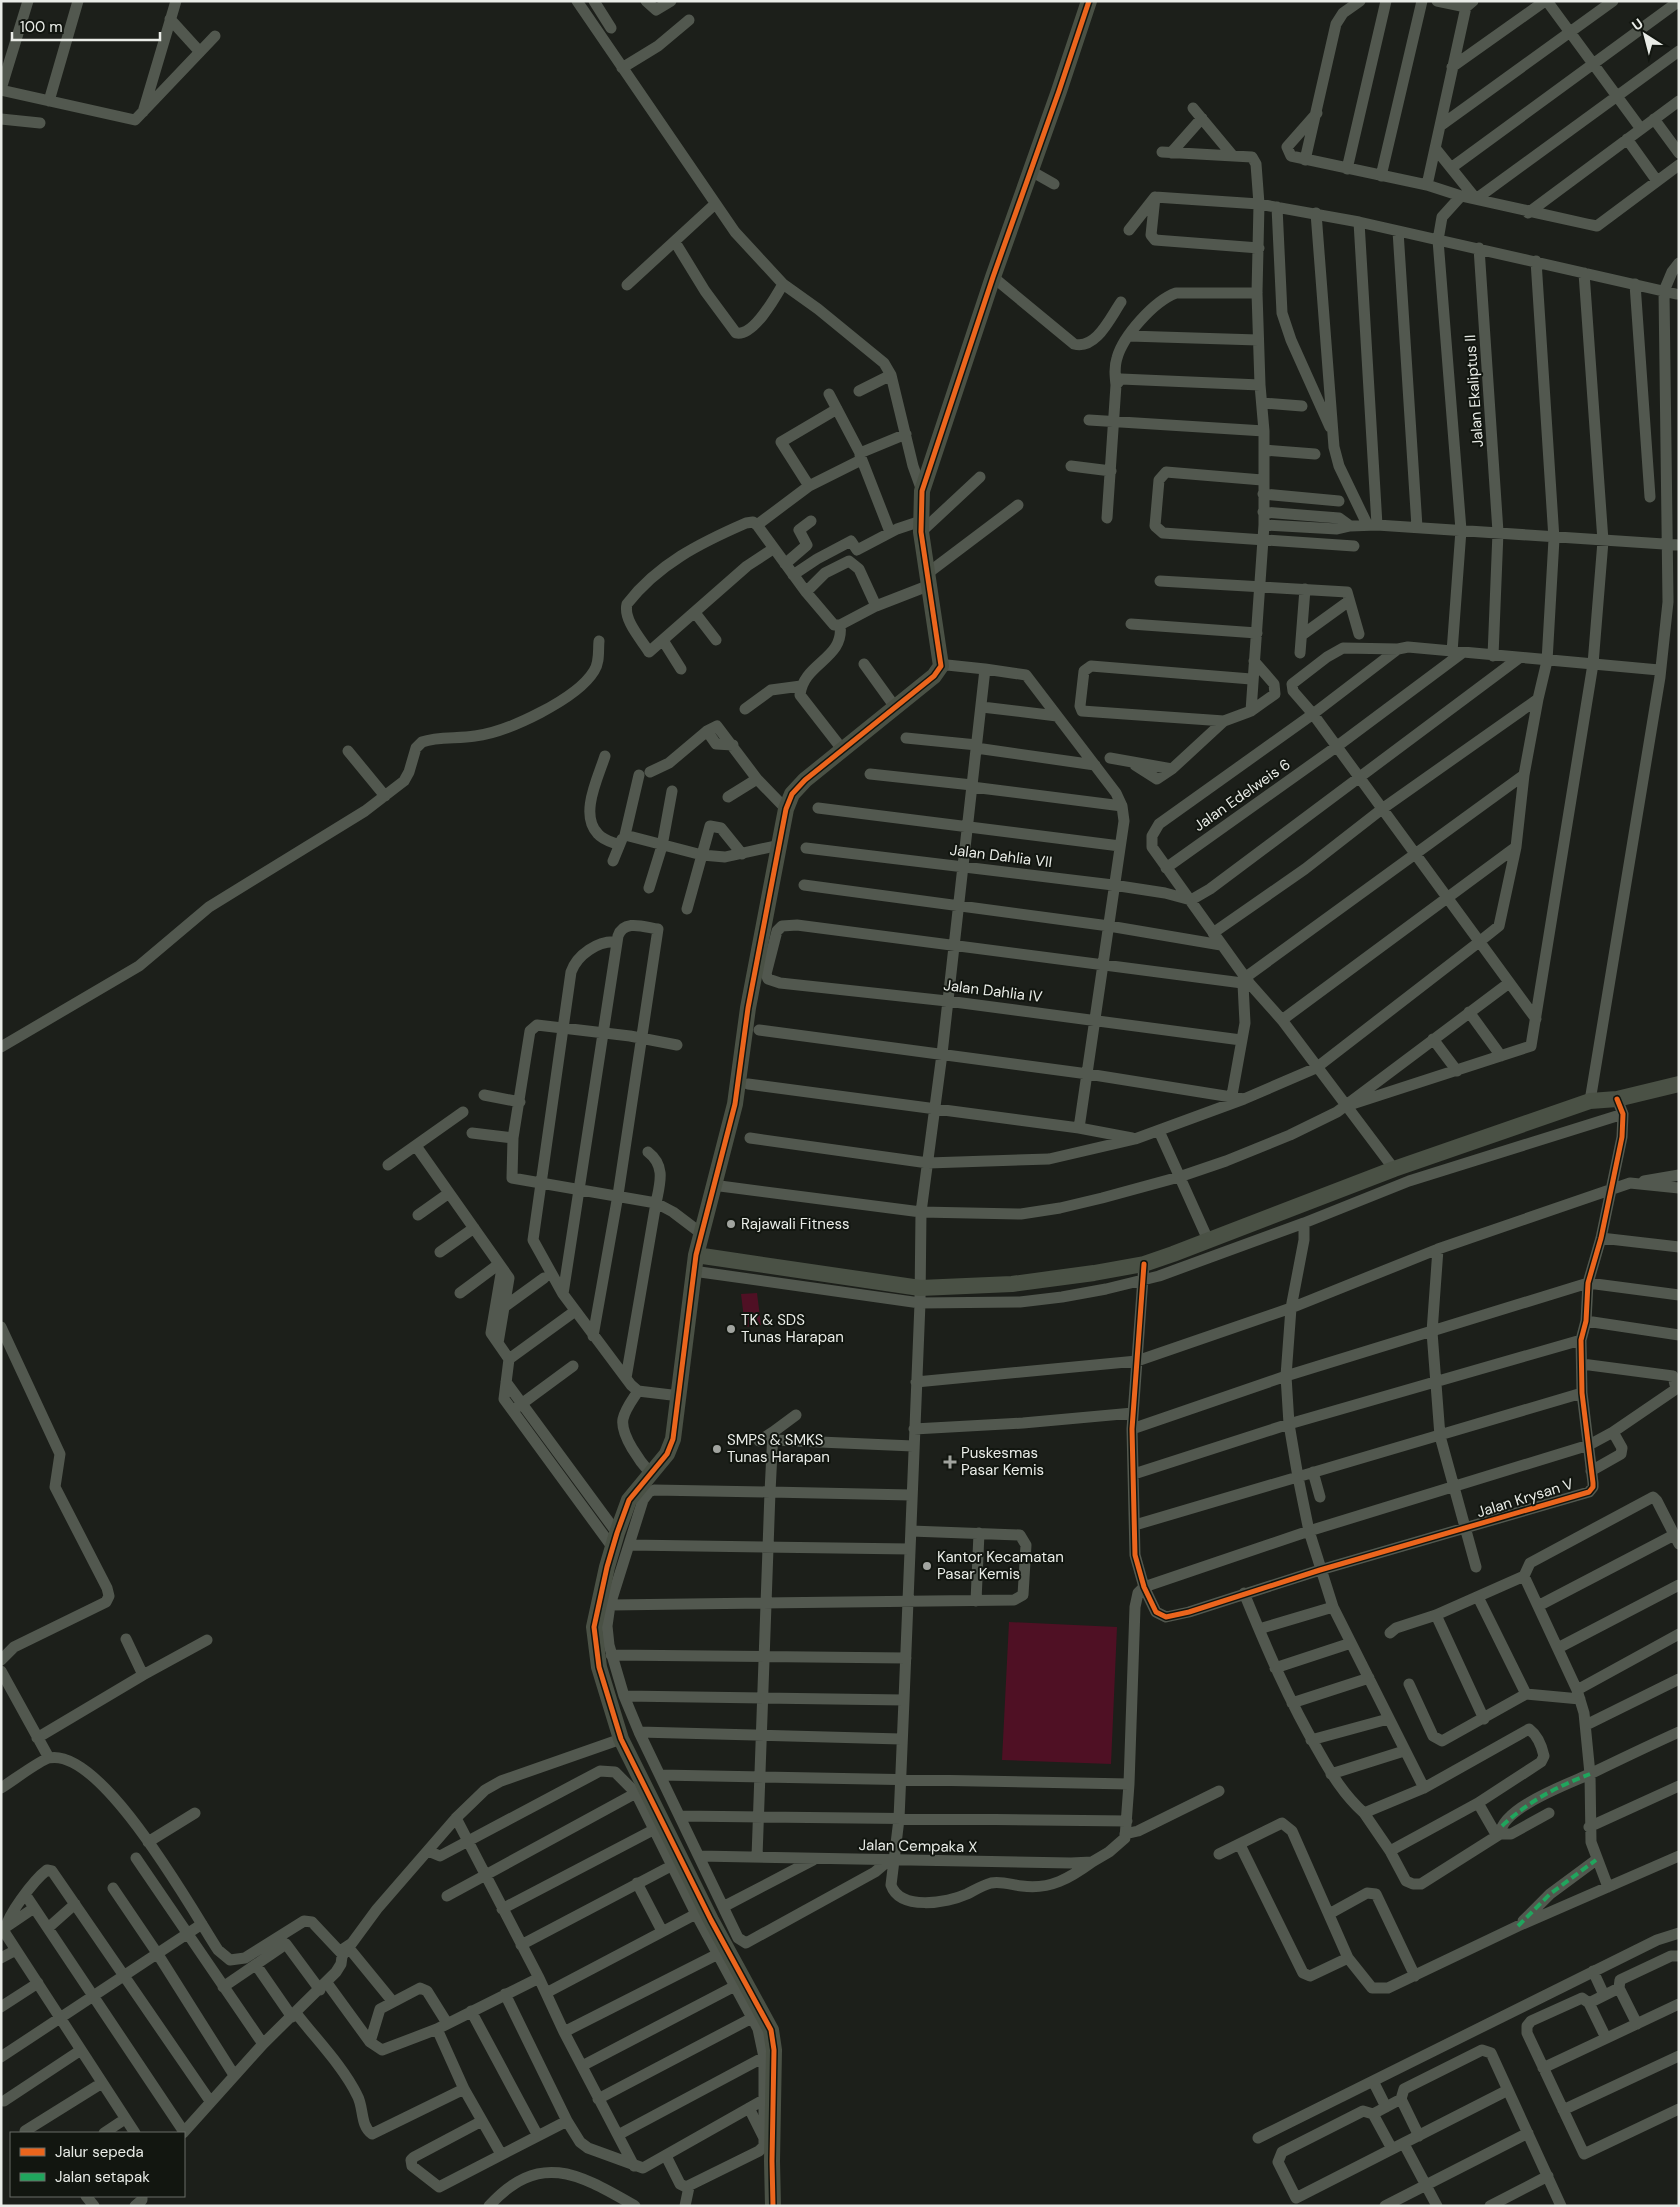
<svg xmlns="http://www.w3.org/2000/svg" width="1680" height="2207" font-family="'DM Sans',sans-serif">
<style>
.green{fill:#4f1024}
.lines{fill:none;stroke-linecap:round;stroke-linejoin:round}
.street{stroke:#52584f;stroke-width:11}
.secondary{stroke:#4a5145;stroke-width:16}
.quiet{stroke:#20a55d;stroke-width:4;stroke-dasharray:8 4;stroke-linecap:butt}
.cycleway-casing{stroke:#121610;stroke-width:8}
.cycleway{stroke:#eb651d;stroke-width:5}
.poi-dot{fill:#a1a49f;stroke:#121610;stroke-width:2}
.labels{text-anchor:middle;stroke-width:4;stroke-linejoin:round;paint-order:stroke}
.street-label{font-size:15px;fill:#e9ece7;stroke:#121610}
.poi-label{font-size:15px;fill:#e9ece7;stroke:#121610;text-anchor:start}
</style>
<rect width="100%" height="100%" fill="#1c1f1a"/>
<path class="green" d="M757,1293l4,32 -16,2 -4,-33z
M1009,1622l108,5 -6,137 -109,-4z"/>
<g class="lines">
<path class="street" d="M577,1l158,231 48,52 35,25 66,54 7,12 22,91 9,25
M594,1l17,27
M646,1l10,9 15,-9
M1437,1l29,6 7,-6
M1547,1l94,128
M170,19l30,33
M1452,67l93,-66
M622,68l36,-22 31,-26
M1,89l27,-88
M1,90l134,30 80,-84
M49,101l29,-100
M1193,108l40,48
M143,112l33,-111
M1317,113l-30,34 4,9 136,29 34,11 126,28 10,2 82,-61
M1,119l39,4
M1654,119l25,34
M1440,126l173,-125
M1627,139l30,42
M1435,148l41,51 203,-148
M1171,153l31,-35
M1305,160l31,-136 7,-11 17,-12
M1451,168l224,-164
M1347,169l39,-168
M1031,171l23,13
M1381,176l41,-175
M1427,185l39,-178
M1155,197l104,7 -3,-40 -4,-7 -90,-5
M1155,197l-4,38 4,5 104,8
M1277,207l5,106 9,27 39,87
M1316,213l18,234 5,19 28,58
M1528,213l151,-112
M1359,222l18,303
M1129,230l26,-33
M1398,231l19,296
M675,242l30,49 31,42c17,4 39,-35 47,-49
M1479,248l19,284 -5,124
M993,277l81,67c22,6 36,-26 47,-42
M1635,284l15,213
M627,285l88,-81
M1129,336l129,4
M1116,385c-1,-9 -2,-18 1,-27 6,-22 37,-57 59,-65h81
M859,391l32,-16
M829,394l31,59 46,-19
M1262,403l40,3
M1089,420l175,11
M1264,450l51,4
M860,455l30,77
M1071,466l40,5
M1262,480l-96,-8 -7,8 -4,46 8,7 191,13
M809,486l-28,-44 56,-33
M1263,494l76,7
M1263,512l76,6 11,8
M1107,518l9,-133 5,-6 139,6
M757,525l52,-39 52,-26
M1264,525l73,4 13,-3 27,-1 302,20
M921,532l59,-55
M773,549l-26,17 -98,86c-8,-13 -26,-32 -22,-48 31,-40 73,-61 119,-81l7,-1 4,3 49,67 28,33h6l36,-19 54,-21
M785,564l22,-19 -8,-15 12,-9
M928,573l90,-68
M793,575l24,-16 34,-18 6,9 40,-21 24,-8
M1160,581l187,11 12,42
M806,592l19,-19 24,-12 10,8 17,37
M696,614l20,26
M1131,624l126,9
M840,625c5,34 -37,38 -40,70l42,54
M1302,635l47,-34
M664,642l17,27
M1452,652l9,-122 -23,-290 4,-23 19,-21
M1300,653l5,-64
M864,664l31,43
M941,666l6,-1 38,4 -43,385 -21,158 -1,91 -16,397 -5,119 -8,66c9,26 56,18 76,9 8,-4 16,-9 24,-11 11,-2 21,2 31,3 28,4 48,-8 70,-24
M985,669l41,6 90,118 6,13
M982,707l75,9
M745,709l26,-19 30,-4
M1251,711l13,-186v-94l-4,-46 -3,-92 2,-89 100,18 317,72
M1224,721l-142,-10 -2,-5 4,-35 7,-5 160,13
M707,731l9,13 17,1
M906,738l71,7
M976,748l119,17
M348,751l37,45
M605,756c-7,22 -26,59 -7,78 5,6 14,8 21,11
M1110,758l62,11 52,-48 27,-10 24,-17 -1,-10 -20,-23
M1135,765l22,14 15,-10
M650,772l19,-9 38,-32 10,-5 40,53 -29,18
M870,774l102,11
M639,775l-14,60 77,20 23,2 55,-12
M757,779l29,30
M818,808l302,38
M806,848l307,37 52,8 26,7 19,-11 309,-231
M613,861l9,-22
M1166,868l170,-121 126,-94
M804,885l305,41 112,19
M649,888l13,-42 10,-55
M687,909l23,-83 11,2 21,26
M1213,933l92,-64 77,-60 156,-110
M617,942c-19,-2 -40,13 -46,30l-38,268 30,54 68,91 7,6 42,5
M1246,977l278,-202
M1469,1012l32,44
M1536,1019l-223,-305 -20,-23 -1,-7 35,-27 16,-9 55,1 10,-2 251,23
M1282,1020l234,-173 8,-72 14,-76 9,-38 7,-122 -18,-278
M759,1030l329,44 156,25
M1433,1039l24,32
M1241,1040l-294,-39 -167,-18 -12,-4 -2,-5 11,-43 5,-5 15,-1 453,59
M1,1047l138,-81 70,-59 156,-96 39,-30 5,-9 7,-24 6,-6c16,-6 36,-3 53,-6 33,-4 102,-37 119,-65 6,-9 4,-21 5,-30
M748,1084l331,44 45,-307 -2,-15 -150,-19
M484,1095l36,7
M1232,1095l13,-72 -2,-39
M1590,1101l70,-424 8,-75 -4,-311 8,-19 7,-9
M1346,1106l185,-60 62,-382 10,-123 -19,-268
M1079,1128l53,10
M1159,1131l50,111
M472,1133l41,5
M750,1138l178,25 121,-4 86,-20 109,-40 72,-31 163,-126 20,-16 17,-79
M416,1146l93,132 -11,65
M648,1152c18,14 12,31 8,51l-144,-25 1,-40 17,-107 7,-6 93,11 47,9
M388,1165l75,-53
M1394,1169l-112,-149 -32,-36 -98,-137v-11l7,-12 154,-110 85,-65
M1644,1181l35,-6
M720,1186l201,26 100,2 39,-6 42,-10 77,-21 47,-16 64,-26 47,-23 172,-129
M418,1215l31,-22
M1304,1223v17l-13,68 -5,68 3,48 9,53 11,54 24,76 91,181
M1601,1238l78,9
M1438,1249l-6,83 8,104 36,131
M440,1252l34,-24
M1144,1264l-12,165 3,126 9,32 12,25 10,5 23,-5 131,-42 269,-78 4,-5v-4l-11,-90 -1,-53 5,-19 2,-38 13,-45 21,-101 1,-23 -6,-15
M502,1268l-11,65 18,26
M693,1271l227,32 100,-1 42,-5 44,-8 53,-13 145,-53 105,-42 214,-67
M460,1293l39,-29
M563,1294l55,-358c6,-17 26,-9 40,-7l-40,266 -25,141
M504,1307l40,-29
M571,1314l-62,45 -5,40 109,149
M1586,1321l93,14
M1,1327l59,127 -5,33 52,101 2,8 -3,6 -92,45 -13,13
M1582,1364l91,12
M626,1378l30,-175 17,9 29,22
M506,1382l111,151
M916,1382l221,-21 154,-53 147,-59 192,-66 49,5
M638,1391c-5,8 -13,18 -15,28 -3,16 18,44 28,55
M516,1408l57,-42
M796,1415l-23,17 -3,60 141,3
M914,1429l109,-6 110,-10
M1132,1429l154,-53 302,-93 91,12
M773,1440l140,6
M759,1441l14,-9
M1591,1471l30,-17 1,-6 -9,-16
M1313,1472l7,25
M1134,1474l155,-50 292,-84
M1135,1525l447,-132
M629,1545l281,4
M1244,1593c22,54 45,108 75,159 13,23 25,43 45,61
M1478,1597l48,97
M976,1601l3,-68
M610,1605l404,-5 9,-5 3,-50 -6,-10 -109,-4
M1538,1606l136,-71
M1436,1615l48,104
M1259,1629l74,-22
M1390,1633l6,-5 40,-13 88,-39
M126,1639l17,36
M1558,1648l121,-63
M611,1655l295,3
M1275,1668l76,-25
M1,1671l48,87
M1409,1684l24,52 9,5 84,-47 54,5
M1577,1690l102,-56
M624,1696l280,4
M1292,1703l77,-25
M1586,1725l93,-46
M639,1732l262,7
M37,1738l106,-63 64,-35
M1311,1740l77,-21
M1331,1774l73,-23
M660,1775l469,9 -4,54 -16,14 -17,10 -21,1 -372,-7
M1129,1784l6,-177 3,-14 6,-6 165,-56 280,-86 24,-13 63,-43 -3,-13
M1,1788c10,-6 39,-28 48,-30 53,-11 143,152 169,192l12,10 15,-2 59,-37 8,1 31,33
M1478,1803l19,33
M680,1816l447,5
M456,1818l83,160 25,54 70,134
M1589,1827l90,-41
M1125,1834l13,-3 81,-40
M1500,1834c2,-27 71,-51 92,-61 29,-14 58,-28 87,-41
M148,1842l47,-29
M1240,1845l63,128 7,3 38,-18
M428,1851l12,5 160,-85 15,1 21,21 60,121 62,115 6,28v89l-5,5 -73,36 -6,-3 -14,-28
M1390,1851l88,-48 63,-41 3,-6c-2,-9 -7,-21 -15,-27l-105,59 -60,25 26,38 16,30 7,3h8l79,-50h11l38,-21
M1219,1854l63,-31 10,8 56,127 24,30h16l130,-62 161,-70
M757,1857l13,-365 -116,-2 -5,2 -6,8 -33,105 -3,21 2,19 15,51 15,36 99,206 8,5 129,-71 13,-11
M136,1858l127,186
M637,1883l25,48
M1608,1887l-17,-45 -1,-68 -6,-61 -7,-23 -53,-114 6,-13 123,-66 4,4 22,43
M113,1888l44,65 77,122
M25,1894l159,238
M447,1896l189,-103
M723,1907l90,-47
M502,1909l153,-80
M1329,1914l38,-21 9,1 39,82
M1523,1921l27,-27 46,-34
M6,1927l28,-19
M48,1928l27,-24
M521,1945l152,-80
M348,1947l45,55
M1,1958l15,-8
M256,1965l36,52
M1593,1971l11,24
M327,1983l43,59
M223,1987l63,-43 34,46
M546,1993l150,-79
M505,1994l62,127
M1589,2003l30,-15
M1,2007l37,-24
M471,2011l67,125
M296,2013c19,25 47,53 61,82 7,12 3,31 15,39l92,-45
M1637,2024l-18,-36 1,-8 51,-24h8
M437,2029l-55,21 -12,-8 10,-33 40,-21 7,3 20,32
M564,2032l154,-78
M1606,2038l-17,-35 -7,-5 -51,23 -4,5v7l57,121 95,-45
M1,2057l201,-133
M582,2066l153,-80
M1543,2068l136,-64
M1373,2081l13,26
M598,2099l154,-81
M4,2101l77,-51
M749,2108l15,30
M1563,2110l116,-54
M1373,2114l28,-15
M482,2121l-68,36 -3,3 1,6 27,21 128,-66 13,21 8,6 55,20 122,-69
M25,2131l77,-48
M104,2133l21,-14
M135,2133l-130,-200c-1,-15 30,-54 42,-63l5,1 158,230
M183,2133l80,-89 73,-72 5,-8 2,-15 9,-6 25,-34 79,-91 29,-28 16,-9 120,-42
M618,2135l146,-78
M1419,2136l-18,-37 3,-10 78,-39 9,3 70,153
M1258,2138l399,-198 22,-7
M1404,2144l33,62
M1392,2149l-19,-35 -10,-3 -81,41 -4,10 18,36 212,-108
M501,2154l-37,-65 -27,-60 102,-51
M86,2196l8,10
M135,2206l7,-6v-4
M489,2206c51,-56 90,-32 146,0
M685,2206l4,-19
M1385,2206l143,-73
M1490,2206l58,-30"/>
<path class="secondary" d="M696,1255l224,33 92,-4 82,-11 50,-9 29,-10 221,-85 196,-68 27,-2 62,-15
M773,2206l-1,-45 2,-111 -3,-20 -60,-110 -90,-181 -22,-72 -5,-40 13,-60 10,-34 12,-33 38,-46 6,-15 23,-184 39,-151 13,-96 38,-199 6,-15 13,-14 129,-104 7,-10 -20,-134 1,-41 71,-214 66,-186 30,-90"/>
<path class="quiet" d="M1502,1826c27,-25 54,-39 88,-52
M1518,1926l32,-32 46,-34"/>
<defs>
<path id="cycleway" d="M1144,1264l-12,165 3,126 9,32 12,25 10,5 23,-5 131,-42 269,-78 4,-5v-4l-11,-90 -1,-53 5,-19 2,-38 13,-45 21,-101 1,-23 -6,-15
M773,2206l-1,-45 2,-111 -3,-20 -60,-110 -90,-181 -22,-72 -5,-40 13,-60 10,-34 12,-33 38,-46 6,-15 23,-184 39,-151 13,-96 38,-199 6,-15 13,-14 129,-104 7,-10 -20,-134 1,-41 71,-214 66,-186 30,-90"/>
</defs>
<use href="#cycleway" class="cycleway-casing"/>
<use href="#cycleway" class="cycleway"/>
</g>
<g class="poi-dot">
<circle cx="731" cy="1224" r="5"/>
<circle cx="731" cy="1329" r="5"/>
<circle cx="717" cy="1449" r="5"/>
<path d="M947.5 1454.5h5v5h5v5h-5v5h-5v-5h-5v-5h5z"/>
<circle cx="927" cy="1566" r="5"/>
</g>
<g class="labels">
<g class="street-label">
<text transform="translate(1474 391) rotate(-94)" y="5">Jalan Ekaliptus II</text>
<text transform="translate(1242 795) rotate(-35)" y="5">Jalan Edelweis 6</text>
<text transform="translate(1001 856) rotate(7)" y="5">Jalan Dahlia VII</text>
<text transform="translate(993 991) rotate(7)" y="5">Jalan Dahlia IV</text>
<text transform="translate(1525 1498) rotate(-17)" y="5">Jalan Krysan V</text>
<text transform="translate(918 1846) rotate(1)" y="5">Jalan Cempaka X</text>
</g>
<g class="poi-label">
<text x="741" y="1229">Rajawali Fitness</text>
<text x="741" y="1325">TK &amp; SDS<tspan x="741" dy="17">Tunas Harapan</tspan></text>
<text x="727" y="1445">SMPS &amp; SMKS<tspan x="727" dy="17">Tunas Harapan</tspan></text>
<text x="961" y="1458">Puskesmas<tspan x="961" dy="17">Pasar Kemis</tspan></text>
<text x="937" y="1562">Kantor Kecamatan<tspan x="937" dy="17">Pasar Kemis</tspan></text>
</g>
</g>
<rect width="1680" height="2207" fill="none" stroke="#e9ece7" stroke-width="5"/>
<rect x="10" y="2132" width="175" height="65" fill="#121610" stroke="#686c66"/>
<rect x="20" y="2148" width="25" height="8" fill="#eb651d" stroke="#686c66"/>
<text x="55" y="2157" font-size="15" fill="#e9ece7">Jalur sepeda</text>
<rect x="20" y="2173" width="25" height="8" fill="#20a55d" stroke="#686c66"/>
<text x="55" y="2182" font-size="15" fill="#e9ece7">Jalan setapak</text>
<g transform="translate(1645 35) rotate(324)" stroke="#121610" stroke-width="4" paint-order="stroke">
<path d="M0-4L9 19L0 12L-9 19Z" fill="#e9ece7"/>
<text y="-8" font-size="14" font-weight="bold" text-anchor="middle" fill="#e9ece7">U</text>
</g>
<path d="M12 32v8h148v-8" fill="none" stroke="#e9ece7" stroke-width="2.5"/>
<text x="20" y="32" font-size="15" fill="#e9ece7" stroke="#121610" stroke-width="4" paint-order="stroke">100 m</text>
</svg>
